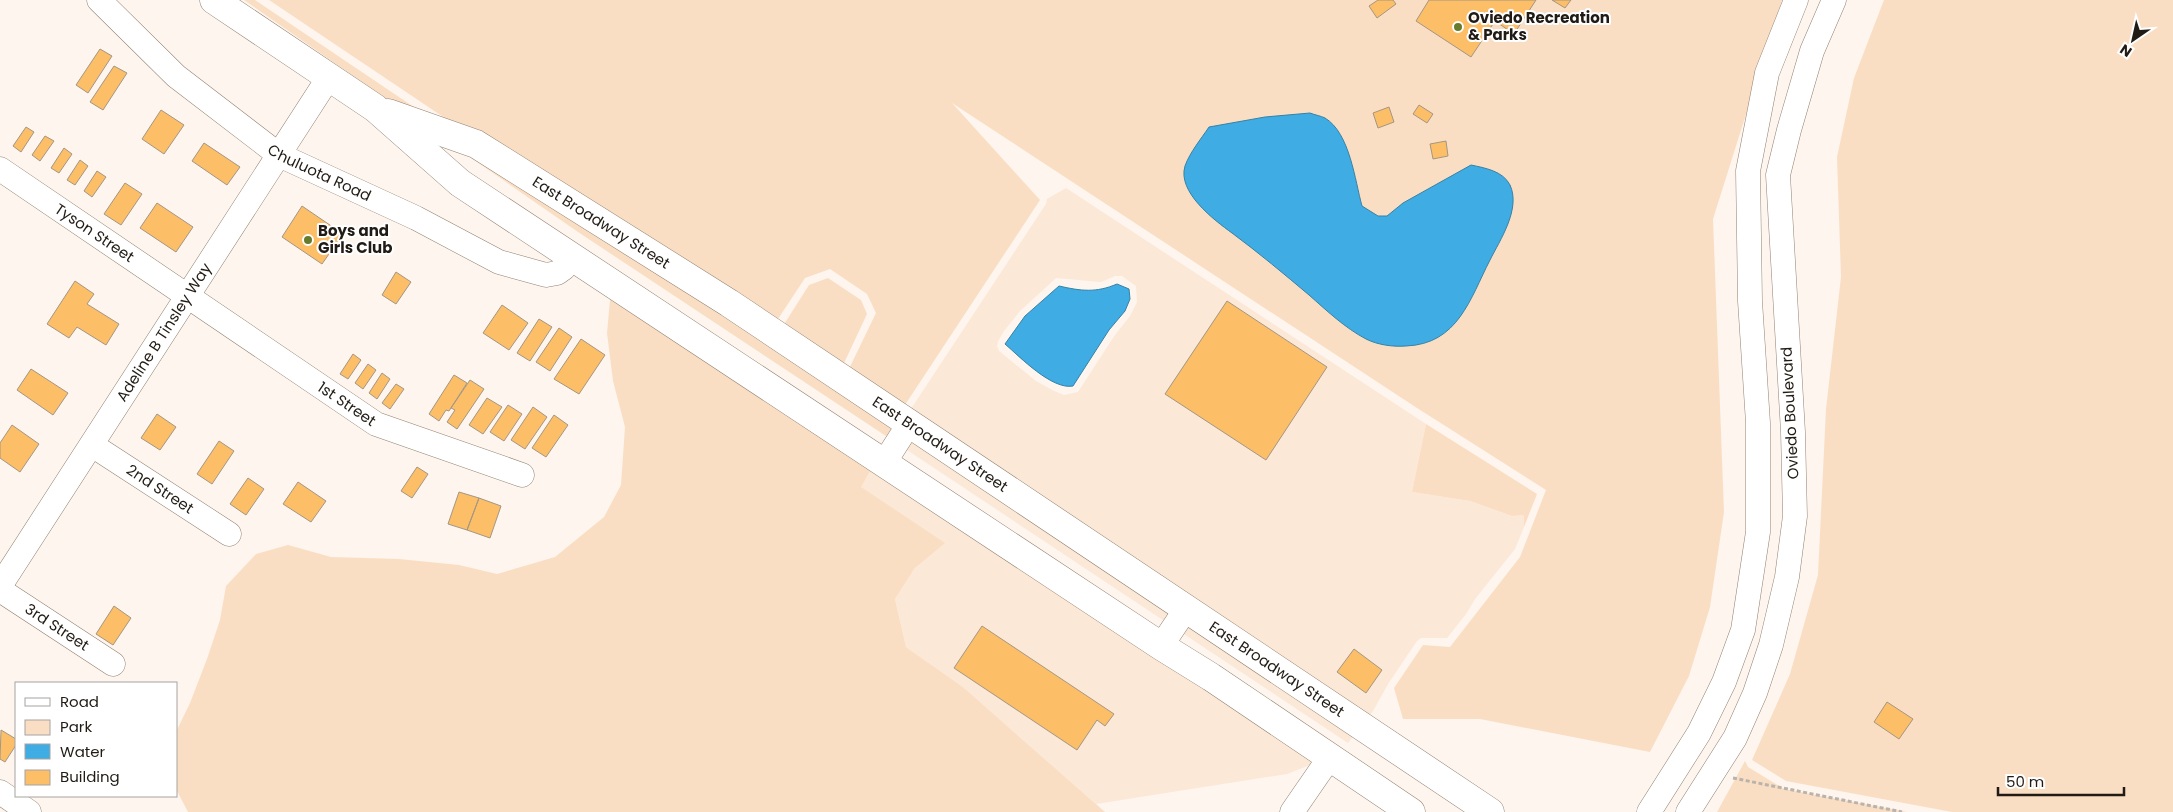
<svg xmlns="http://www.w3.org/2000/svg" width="2173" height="812" font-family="Poppins,sans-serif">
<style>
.built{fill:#fbe8d6;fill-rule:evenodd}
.green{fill:#fadec3}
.water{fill:#3fade4;stroke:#3681a6}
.building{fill:#fcbe67;stroke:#a49684}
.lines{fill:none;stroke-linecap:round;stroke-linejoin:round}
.minor-casing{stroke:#928272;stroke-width:25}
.major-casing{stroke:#928272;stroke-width:29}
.path{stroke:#bab3ac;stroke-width:3;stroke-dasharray:4 2.5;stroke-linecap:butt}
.minor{stroke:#fff;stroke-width:24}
.major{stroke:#fff;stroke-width:28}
.poi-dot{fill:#667b2b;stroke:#fff;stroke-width:2}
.labels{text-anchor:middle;stroke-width:4;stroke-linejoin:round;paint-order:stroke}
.poi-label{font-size:15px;font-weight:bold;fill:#211b15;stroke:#fff;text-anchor:start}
.street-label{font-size:15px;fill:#211b15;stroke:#fff}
</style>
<rect width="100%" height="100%" fill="#fdf5ee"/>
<path class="built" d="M1066,188l360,236 -14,68 58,9 42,15 12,-1v12l-9,22 -40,50 -9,15 -19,24h-26l-4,3 -29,43 -15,27 -25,32 -459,-305 16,-20 141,-214 1,-5zM1115,276h7l14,10 1,16 -7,14 -15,19 -37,57 -14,3 -10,-4 -18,-10 -37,-30 -2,-5 1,-5 6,-10 16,-20 36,-33 45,4z
M879,455l436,308 -28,11 -191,30 -133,-117 -57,-40 -11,-48 20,-31 29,-25 -84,-56z"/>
<path class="green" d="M244,0h11l502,338 2,1 24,-13 26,-41 19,-7 33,22 6,14 -29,62 57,46 -6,16 -311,-206z
M269,0h1513l-69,219 11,293 -14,95 -21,69 -39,76 -170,-33h-77l-9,-31 29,-43 27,2 70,-90 26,-67 -129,-82 -465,-305 88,97 -141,214 -55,-35 32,-66 -9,-19 -37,-25 -25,9 -29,44 -14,9z
M1884,0h289v812h-221l-166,-31 -34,-21 38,-86 28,-99 8,-166 15,-132 -4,-120 17,-79z
M612,278l267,177 -18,32 84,56 -30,25 -20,31 11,48 57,40 142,125h-917l-12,-23v-57l14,-29 17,-44 13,-39 6,-34 30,-32 32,-9 43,12 68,2 60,6 38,9 58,-17 49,-40 17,-32 4,-58 -12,-46 -6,-48z
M1426,424l111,70 -13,33v-12l-12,1 -42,-15 -58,-9z
M1745,761l3,6 36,22 123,23h-190z"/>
<path class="water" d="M1310,113c5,2 11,3 15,5 25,15 30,63 37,88l16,10h9l16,-13 68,-38c14,3 32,6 39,20 11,24 -10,55 -20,75 -20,39 -32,84 -84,86 -13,1 -28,-1 -40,-7 -21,-11 -40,-29 -57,-44 -25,-21 -50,-42 -77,-62 -18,-13 -55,-41 -47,-67 5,-14 16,-27 24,-39l56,-10z
M1117,284l12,5 1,10 -5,12 -16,19 -36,56c-21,4 -53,-29 -68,-42l20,-28 34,-30c22,5 37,7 58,-2z"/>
<path class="building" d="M1378,0h15l3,4 -19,14 -8,-12z
M1429,0h107l-22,34 -19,-13 -24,36 -55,-36z
M1552,0h19l-6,8z
M100,49l12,7 -24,37 -12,-8z
M114,66l13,7 -24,37 -13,-8z
M1419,105l14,9 -6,9 -14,-9z
M1389,107l5,15 -16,6 -5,-15z
M161,110l23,15 -20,29 -22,-15z
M26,127l8,5 -13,20 -8,-6z
M45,136l9,5 -14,20 -8,-6z
M1446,141l2,15 -15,3 -3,-15z
M204,143l36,24 -13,18 -35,-24z
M64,148l8,6 -13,19 -8,-5z
M80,160l8,6 -13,19 -8,-5z
M97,171l9,6 -14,20 -8,-6z
M125,183l17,11 -21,31 -17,-11z
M157,203l36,24 -17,25 -36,-24z
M302,206l41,28 -21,30 -40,-27z
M396,272l15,10 -15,22 -14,-9z
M75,281l19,13 -7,10 32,20 -13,21 -29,-18 -8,11 -22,-14z
M1227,301l100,66 -61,93 -101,-66z
M502,305l26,18 -19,27 -26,-17z
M539,319l13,8 -22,34 -13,-8z
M559,328l13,9 -22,34 -14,-9z
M581,339l24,16 -26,39 -25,-15z
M353,354l8,6 -13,19 -8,-5z
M368,364l8,6 -13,19 -8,-6z
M31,369l37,24 -15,22 -36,-25z
M382,373l8,6 -13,20 -8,-6z
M454,375l13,8 -18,28 -3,-1 -7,11 -10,-7z
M470,380l14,9 -27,40 -10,-7 8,-12 -4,-2z
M396,384l8,5 -14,20 -8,-6z
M487,398l15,9 -19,27 -14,-9z
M508,405l14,9 -18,27 -14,-9z
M533,407l14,10 -22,32 -14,-9z
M157,414l19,13 -16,23 -19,-12z
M554,415l14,10 -22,32 -14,-9z
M12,425l27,19 -19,28 -20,-14v-15z
M219,441l15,10 -22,33 -15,-10z
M417,467l11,7 -16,24 -11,-7z
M248,478l16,11 -18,26 -16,-11z
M298,482l28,19 -15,21 -28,-18z
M459,492l20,6 -12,32 -19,-6z
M479,498l22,8 -11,32 -23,-8z
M114,606l17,12 -18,27 -17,-11z
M982,626l132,88 -9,12 -8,-6 -20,30 -123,-82z
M1354,649l28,21 -16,23 -29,-21z
M1887,702l26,17 -14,20 -25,-17z
M1,730l15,9v6l-11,17 -5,-3z"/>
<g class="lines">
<defs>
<g id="minor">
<path id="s1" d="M99,0l77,76 103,79 137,63 83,44 47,13 11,-2 7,-5 8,-11"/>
<path id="s2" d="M0,169l376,255 146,51"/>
<path id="s3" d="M92,445l137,89"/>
<path d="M884,463l25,-39"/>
<path id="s4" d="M0,586l329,-509"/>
<path id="s5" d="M0,590l113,74"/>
<path d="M1161,646l25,-37"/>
<path d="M0,792l29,20"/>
<path d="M1292,812l38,-55"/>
<path d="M1649,812l50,-79 25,-51 19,-52 15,-98v-109l-8,-122 -2,-130 19,-98 29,-73"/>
<path d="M1688,812l47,-74 20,-45 16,-48 16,-68 8,-61 -2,-84 -15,-257 11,-45 23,-79 22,-51"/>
</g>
<g id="major">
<path d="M214,0l161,108 85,75 701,463 50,31 200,135"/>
<path id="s6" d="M388,113l88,31 253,159 761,509"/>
</g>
</defs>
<use href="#minor" class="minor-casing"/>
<use href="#major" class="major-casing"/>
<path class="path" d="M1733,778l169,34"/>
<use href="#minor" class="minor"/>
<use href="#major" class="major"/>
</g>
<g class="poi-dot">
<circle cx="1458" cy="27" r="5"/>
<circle cx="308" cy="240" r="5"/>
</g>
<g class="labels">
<g class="poi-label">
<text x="1468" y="23">Oviedo Recreation<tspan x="1468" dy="17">&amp; Parks</tspan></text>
<text x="318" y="236">Boys and<tspan x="318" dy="17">Girls Club</tspan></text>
</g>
<g class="street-label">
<text dy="5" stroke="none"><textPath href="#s1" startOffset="282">Chuluota Road</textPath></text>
<text dy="5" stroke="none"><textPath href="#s6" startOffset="241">East Broadway Street</textPath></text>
<text dy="5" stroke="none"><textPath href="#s2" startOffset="114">Tyson Street</textPath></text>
<text dy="5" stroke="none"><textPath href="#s4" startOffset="302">Adeline B Tinsley Way</textPath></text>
<text dy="5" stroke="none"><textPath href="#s2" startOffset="419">1st Street</textPath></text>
<text transform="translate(1790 413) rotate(-93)" y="5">Oviedo Boulevard</text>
<text dy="5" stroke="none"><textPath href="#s6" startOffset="646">East Broadway Street</textPath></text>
<text dy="5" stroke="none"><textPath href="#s3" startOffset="81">2nd Street</textPath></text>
<text dy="5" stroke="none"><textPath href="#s5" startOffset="68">3rd Street</textPath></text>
<text dy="5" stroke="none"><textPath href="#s6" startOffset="1051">East Broadway Street</textPath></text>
</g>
</g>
<rect x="15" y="682" width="162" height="115" fill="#ffffff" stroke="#a6a4a1"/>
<rect x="25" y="698" width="25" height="8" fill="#ffffff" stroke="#a6a4a1"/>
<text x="60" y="707" font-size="15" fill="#211b15">Road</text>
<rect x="25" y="720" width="25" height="15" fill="#fadec3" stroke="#a6a4a1"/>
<text x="60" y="732" font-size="15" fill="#211b15">Park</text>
<rect x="25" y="744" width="25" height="15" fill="#3fade4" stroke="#a6a4a1"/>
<text x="60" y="757" font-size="15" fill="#211b15">Water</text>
<rect x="25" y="770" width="25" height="15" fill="#fcbe67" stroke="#a6a4a1"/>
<text x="60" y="782" font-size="15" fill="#211b15">Building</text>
<g transform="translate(2133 40) rotate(214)" stroke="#ffffff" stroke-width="4" paint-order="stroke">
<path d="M0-4L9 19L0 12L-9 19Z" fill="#211b15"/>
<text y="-8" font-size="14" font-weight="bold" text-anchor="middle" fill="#211b15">N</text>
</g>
<path d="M1998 787v8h126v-8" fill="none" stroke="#211b15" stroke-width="2.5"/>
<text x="2006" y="787" font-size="15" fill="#211b15" stroke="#ffffff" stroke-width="4" paint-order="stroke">50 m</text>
</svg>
